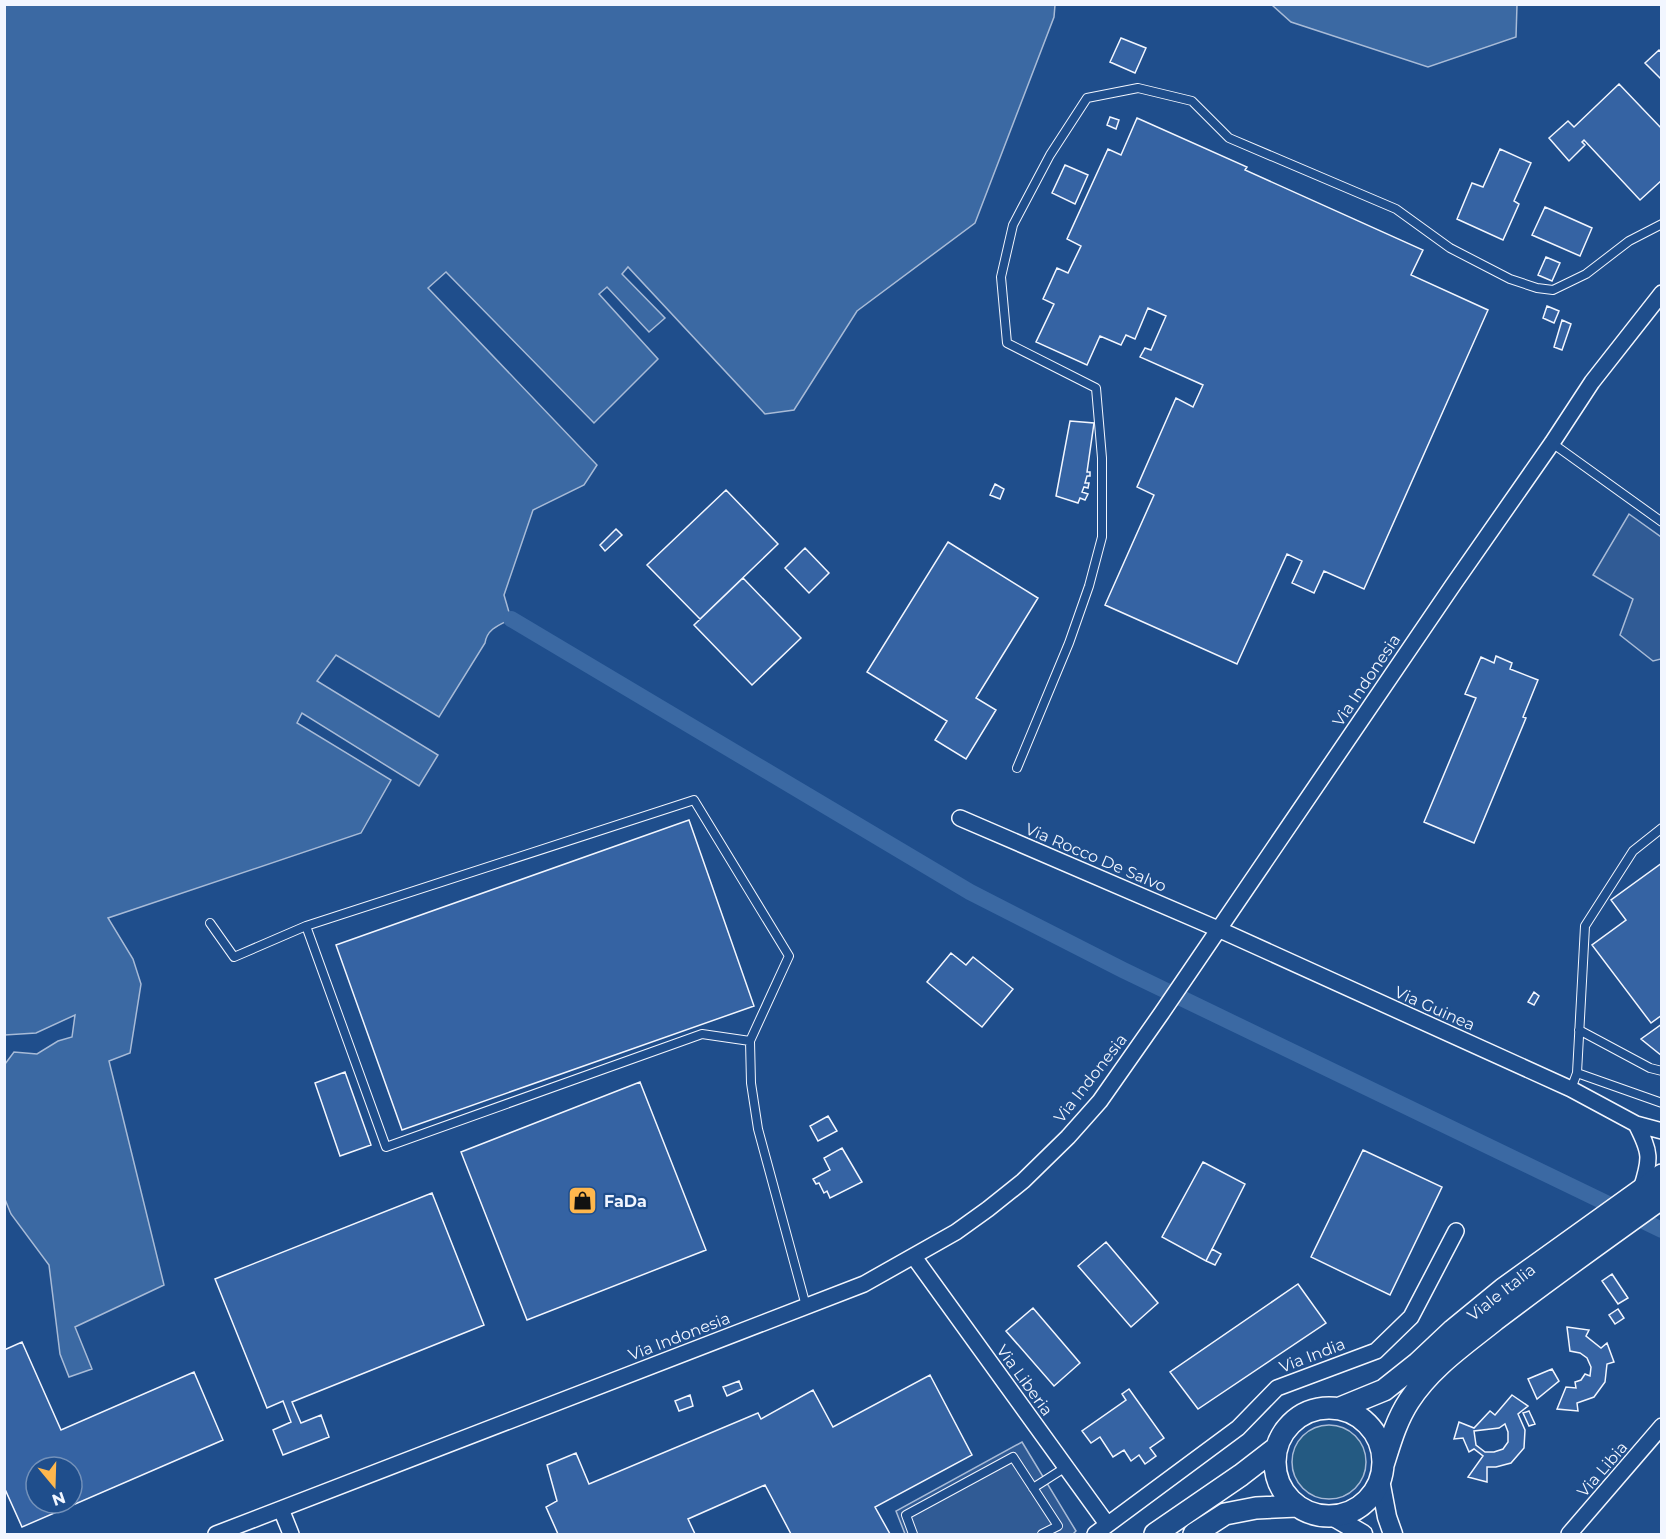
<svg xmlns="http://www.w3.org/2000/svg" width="1666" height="1539" font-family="Montserrat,sans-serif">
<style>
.green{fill:#245a82;stroke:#a8bbd7;stroke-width:1.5}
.parking{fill:#305b95;stroke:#a8bbd7;stroke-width:1.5}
.water{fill:#3b69a3;stroke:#a8bbd7;stroke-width:1.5}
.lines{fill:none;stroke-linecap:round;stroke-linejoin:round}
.canal{stroke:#3b69a3;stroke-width:16}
.building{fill:#3563a3;stroke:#f2f6ff;stroke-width:1.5;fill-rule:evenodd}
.service-casing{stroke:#f2f6ff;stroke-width:10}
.minor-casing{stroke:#f2f6ff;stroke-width:18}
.tertiary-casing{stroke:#f2f6ff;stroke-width:21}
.secondary-casing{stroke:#f2f6ff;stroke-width:24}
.service{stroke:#1f4e8c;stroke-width:8}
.minor{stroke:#1f4e8c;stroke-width:15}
.tertiary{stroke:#1f4e8c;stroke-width:18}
.secondary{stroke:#1f4e8c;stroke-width:21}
.labels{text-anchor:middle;stroke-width:4.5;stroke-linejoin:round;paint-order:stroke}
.street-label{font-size:16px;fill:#f2f6ff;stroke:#1f4e8c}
.poi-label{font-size:16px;font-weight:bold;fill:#f2f6ff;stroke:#1f4e8c;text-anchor:start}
</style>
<rect width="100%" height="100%" fill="#1f4e8c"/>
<path class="green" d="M1292 1462a37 37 0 1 1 74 0a37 37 0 1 1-74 0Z"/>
<path class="parking" d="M1629,514l32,23v122l-8,2 -33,-26 13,-36 -40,-24z
M1022,1442l54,89 -3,3h-168l-9,-23z"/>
<path class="water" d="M5,4l1050,1 -1,12 -79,206 -118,88 -63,99 -29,4 -137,-147 -6,7 43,44 -16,14 -42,-45 -8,7 59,65 -64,64 -148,-151 -18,16 169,177 -13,20 -51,25 -29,85 7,24c-12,6 -24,10 -26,24l-46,74 -103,-62 -19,26 121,74 -19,31 -117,-73 -5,10 94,57 -30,53 -253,85 25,41 8,25 -11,69 -21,8 55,224 -89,42 17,42 -23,8 -9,-23 -11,-89 -38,-51 -7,-17 1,-133 9,-12 23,2 21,-13 14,-4 3,-22 -39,18 -31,2z
M1272,5h245l-1,32 -88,30 -137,-45z"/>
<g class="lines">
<path class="canal" d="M511,619l459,273 153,78 539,260"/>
</g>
<path class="building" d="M1121,38l25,10 -11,25 -25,-11z
M1659,50l3,3v27l-17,-17z
M1619,84l43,45v51l-22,20 -56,-60 -2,2 3,3 -16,16 -20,-23 19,-17 6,6z
M1110,117l9,3 -3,9 -9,-4z
M1137,118l110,49 -2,3 178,80 -12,25 77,35 -124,279 -40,-18 -10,22 -22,-10 10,-22 -15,-7 -50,110 -132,-59 49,-110 -17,-8 39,-89 17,9 10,-22 -63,-28 5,-9 6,2 15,-34 -18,-8 -13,31 -9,-4 -5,10 -21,-9 -13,29 -51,-23 18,-38 -11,-5 14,-31 11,5 13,-27 -14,-7 41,-90 13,6z
M1500,149l31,14 -17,38 5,3 -16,36 -46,-21 15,-36 11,4z
M1065,165l23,10 -13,29 -23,-11z
M1545,207l47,21 -12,28 -48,-21z
M1546,257l14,6 -8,18 -14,-6z
M1547,306l12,5 -5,12 -11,-5z
M1562,320l9,4 -9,26 -8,-3z
M1070,421l24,2 -7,49h3v4h-3l-2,7h4l-1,5 -4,-1 -2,5 6,2 -3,6 -5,-2 -2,5 -22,-7z
M995,484l9,5 -4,10 -10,-4z
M726,490l52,54 -78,75 -53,-54z
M616,529l6,6 -17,16 -5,-6z
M948,542l90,56 -62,100 20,12 -30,49 -31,-19 12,-19 -80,-49z
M805,548l24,25 -20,20 -24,-25z
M743,578l58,60 -49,47 -58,-60z
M1496,656l16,7 -2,6 28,11 -15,37 3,1 -52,125 -50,-21 52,-124 -11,-4 16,-37 13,6z
M689,820l65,186 -352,124 -66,-185z
M1662,863v152l-11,8 -59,-78 34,-25 -15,-20z
M951,953l15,12 7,-8 40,32 -31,38 -55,-45z
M1534,992l5,4 -5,9 -6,-3z
M1662,1024v32l-21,-17z
M345,1072l26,73 -31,11 -25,-73z
M640,1082l66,168 -179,70 -66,-168z
M828,1116l9,15 -19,10 -8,-15z
M842,1148l20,34 -32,16 -3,-7 -3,2 -5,-10 -3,1 -3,-5 17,-9 -6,-12z
M1363,1150l79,37 -52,108 -79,-38z
M1203,1162l42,22 -39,77 -44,-24z
M432,1193l52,132 -192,77 9,21 20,-8 8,22 -46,18 -10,-25 18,-8 -8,-21 -16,7 -52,-129z
M1106,1242l52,61 -27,24 -53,-61z
M1212,1249l9,5 -6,11 -9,-4z
M1612,1274l16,24 -10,6 -16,-23z
M1298,1284l28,39 -128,86 -28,-37z
M1033,1308l47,55 -26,23 -48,-55z
M1618,1309l6,9 -9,6 -6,-9z
M1567,1327l22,3 -3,6 15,12 6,-5 7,19 -7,2 -2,18 -11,15 -17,6 1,8 -21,-2 9,-22 10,1 -1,-6 6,-2 4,-6 5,2 1,-9 -4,-9 -7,-5 -10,-2z
M22,1342l39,88 133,-58 29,68 -201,87 -18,-40v-137zM36,1467h36v36h-36z
M1552,1369l7,12 -22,18 -9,-20z
M930,1375l42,80 -97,52 15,27h-99l-26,-49 -77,34 7,15h-137l-12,-27 11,-6 -10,-36 29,-12 13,31 169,-71 3,6 52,-29 20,37z
M739,1381l3,8 -15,7 -4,-9z
M1129,1389l35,49 -14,10 6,8 -11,8 -6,-9 -8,6 -7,-11 -11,7 -13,-20 -9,6 -9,-12 44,-31 -4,-6z
M690,1395l3,11 -14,5 -4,-10z
M1512,1395l16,11 -10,8 7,16 -1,18 -13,15 -15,4h-9v15l-19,-5 15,-21 -9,-7 -5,3 -6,-14 -9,1 5,-17 15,6 16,-17 5,4zM1505,1424l3,8v10l-5,7 -9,3h-9l-9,-7 -2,-14 25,-3z
M1529,1411l6,13 -6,2 -6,-13z"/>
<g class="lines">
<defs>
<path id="service" d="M1552,443l110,79
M1017,768l52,-125 20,-57 13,-49v-79l-6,-70 -89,-45 -6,-66 12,-52 37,-70 37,-57 51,-10 54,13 37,37 167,71 54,39 60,31 27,9 16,2 33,-16 43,-33 33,-17
M210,923l24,34 72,-31 80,221 316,-113 48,7
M306,926l388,-126 95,156 -39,85 1,42 7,46 48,177
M1579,1030l71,38 12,3
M1577,1073l85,30
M1571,1089l6,-16 8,-147 48,-75 29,-23
M1033,1488l33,-21
M913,1534l-7,-19 107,-58 45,69 -16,8"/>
<path id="minor" d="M960,818l258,111 353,160 65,35 26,7
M1636,1124c15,29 15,34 5,65
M914,1257l193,267
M281,1509l10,25
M216,1534l648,-250 92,-52 32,-23 35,-28 45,-44 32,-36 61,-87 292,-429 99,-142 40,-61 70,-89
M1095,1534l143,-106 39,-40 99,-37 35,-34 45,-86
M1569,1534l93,-108"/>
<path id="tertiary" d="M1380,1480l7,37 6,17
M1332,1516l31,18"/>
<path id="secondary" d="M1275 1462a54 54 0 1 1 108 0a54 54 0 1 1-108 0Z
M1340,1408l44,-18 34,-27 35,-33 50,-41 159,-114
M1383,1465c7,-22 13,-44 26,-64 22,-34 55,-56 86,-81 55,-42 111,-82 167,-122
M1155,1534l86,-59 35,-27
M1194,1534l31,-20 31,-6 41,-2"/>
</defs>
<use href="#service" class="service-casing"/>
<use href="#minor" class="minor-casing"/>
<use href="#tertiary" class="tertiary-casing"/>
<use href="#secondary" class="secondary-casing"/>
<use href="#service" class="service"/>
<use href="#minor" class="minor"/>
<use href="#tertiary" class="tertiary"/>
<use href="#secondary" class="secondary"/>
</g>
<defs>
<symbol id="shop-square" viewBox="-11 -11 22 22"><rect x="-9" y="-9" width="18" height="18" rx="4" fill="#ffb74d" stroke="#1f4e8c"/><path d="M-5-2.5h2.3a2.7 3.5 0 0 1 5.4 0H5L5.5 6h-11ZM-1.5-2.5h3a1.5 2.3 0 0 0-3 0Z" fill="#111"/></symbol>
</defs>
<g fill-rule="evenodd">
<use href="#shop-square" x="566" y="1184" width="33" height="33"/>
</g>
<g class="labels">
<g class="street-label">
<text transform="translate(1366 680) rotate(-56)" y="6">Via Indonesia</text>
<text transform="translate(1096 857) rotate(23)" y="6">Via Rocco De Salvo</text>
<text transform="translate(1435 1008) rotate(24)" y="6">Via Guinea</text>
<text transform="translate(1090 1078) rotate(-52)" y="6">Via Indonesia</text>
<text transform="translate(1501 1292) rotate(-38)" y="6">Viale Italia</text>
<text transform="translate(679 1336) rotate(-21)" y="6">Via Indonesia</text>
<text transform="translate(1312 1355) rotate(-21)" y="6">Via India</text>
<text transform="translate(1025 1380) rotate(54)" y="6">Via Liberia</text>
<text transform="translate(1602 1469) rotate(-49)" y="6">Via Libia</text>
</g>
<g class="poi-label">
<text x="604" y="1207">FaDa</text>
</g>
</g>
<rect width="1666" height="1539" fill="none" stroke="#f2f6ff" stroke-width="12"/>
<g transform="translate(54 1485) rotate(161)"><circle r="28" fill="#1f4e8c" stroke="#7391ba" stroke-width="1.5"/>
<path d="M0-4.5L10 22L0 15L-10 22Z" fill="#ffb74d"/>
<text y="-9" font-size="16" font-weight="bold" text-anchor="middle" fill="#f2f6ff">N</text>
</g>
</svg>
